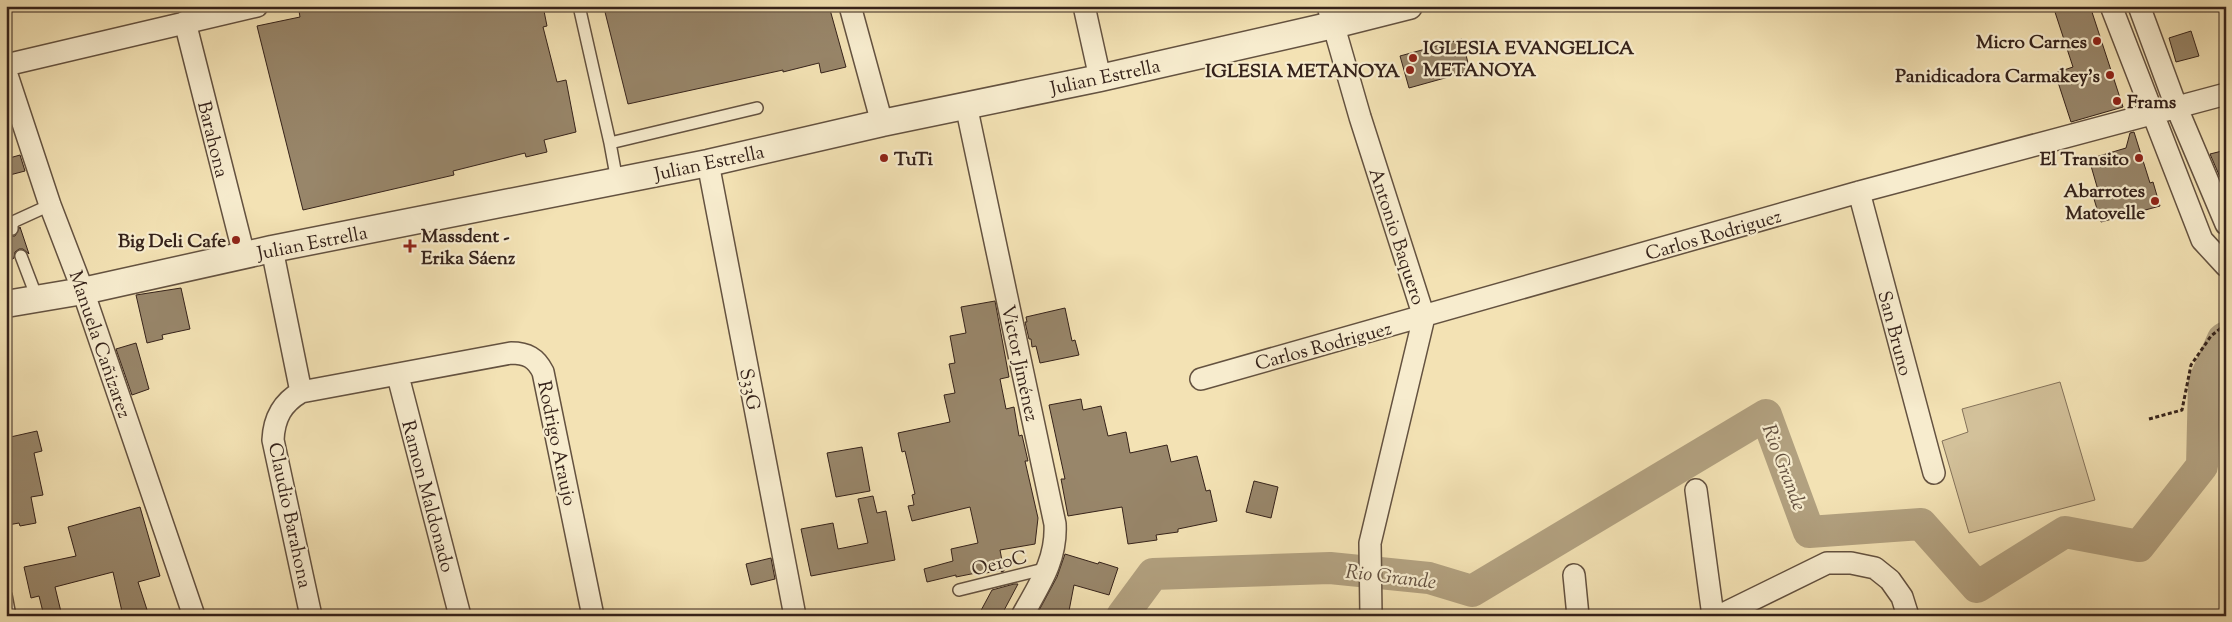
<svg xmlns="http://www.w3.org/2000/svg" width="2232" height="622" font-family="'Sorts Mill Goudy',serif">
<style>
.green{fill:#d3c19a;stroke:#84725a}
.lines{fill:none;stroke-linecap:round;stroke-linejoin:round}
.river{stroke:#b2a180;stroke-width:32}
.building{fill:#98866a;stroke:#35221a}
.service-casing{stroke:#645240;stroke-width:14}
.minor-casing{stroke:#645240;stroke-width:24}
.tertiary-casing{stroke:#645240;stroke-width:29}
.path{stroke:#35221a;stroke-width:3;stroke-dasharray:4 2.5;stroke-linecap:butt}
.service{stroke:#f7ecce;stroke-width:11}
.minor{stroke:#f7ecce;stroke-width:21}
.tertiary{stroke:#f7ecce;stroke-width:26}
.poi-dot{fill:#8f2418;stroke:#f7ecce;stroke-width:2}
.labels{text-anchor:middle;stroke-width:4.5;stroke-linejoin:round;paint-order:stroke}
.poi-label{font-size:19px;font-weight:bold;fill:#35221a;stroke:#f7ecce;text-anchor:end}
.street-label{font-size:19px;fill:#35221a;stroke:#f7ecce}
.water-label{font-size:20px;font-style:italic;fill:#614e3e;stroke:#f7ecce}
</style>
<rect width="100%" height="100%" fill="#f3e2b4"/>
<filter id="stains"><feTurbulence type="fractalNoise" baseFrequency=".004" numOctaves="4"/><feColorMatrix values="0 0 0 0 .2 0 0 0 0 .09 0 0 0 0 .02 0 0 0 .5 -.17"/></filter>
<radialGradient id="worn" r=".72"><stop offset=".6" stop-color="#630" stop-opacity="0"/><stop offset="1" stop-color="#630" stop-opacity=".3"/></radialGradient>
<path class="green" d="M2060,382l35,118 -126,33 -27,-92 26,-9 -6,-23z"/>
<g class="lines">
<path class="river" d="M1122,616l31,-42 177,-6 99,10 43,13 294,-176 43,117 112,-8 56,63 88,-55 74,14 63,-80 2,-84 19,-43 3,-2"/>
</g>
<path class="building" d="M324,6h219l4,20 -4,1 14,55 9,-2 10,52 -32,8 3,12 -21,5 -1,-4 -72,18 1,4 -151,35 -46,-184 43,-9 -1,-6z
M614,6h215l17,61 -25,6 -2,-10 -36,9v-2l-155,34 -24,-96z
M2053,6h37l33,101 -52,15 -16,-49 18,-6z
M2191,31l8,25 -23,6 -7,-24z
M1462,39l8,32 -61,17 -9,-32z
M2134,132l16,51 3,-1 7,24 -59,16 -7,-23 6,-2 -11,-38 37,-11 4,-15z
M2226,150v41l-16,-37z
M20,155l5,16 -19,5v-17z
M20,227l9,27 -6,-5h-4l-4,3 -1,6 -3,2 -5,-14v-12l6,2h3z
M181,288l9,41 -28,6 1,4 -16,4 -11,-48z
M995,301l14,76 -9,2 6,30 8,-2 5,29 3,-1 6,26h-3l13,57 -3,26 -35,6 4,21 -3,1 1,-2 -16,3v-2l-30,6v-2l-29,7 -3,-13 29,-8 -2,-12 27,-6 -8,-36 -58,14 -4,-15 6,-1 -2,-10 3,-1 -10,-43 -3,1 -4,-19 52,-11 -6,-27 11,-2 -6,-29 6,-1 -5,-27 16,-3 -5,-26z
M1065,308l7,33 3,-1 4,15 -39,8 -4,-17 -4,1 -1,-8h-2l-4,-17h2l-1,-5z
M136,343l13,46 -17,6 -16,-46z
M1081,399l2,11 18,-4 7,30 18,-4 4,21 37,-8 4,17 26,-6 9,35 4,-1 7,31 -39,8v3l-22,3 1,5 -29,4 -6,-37 -54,9 -7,-37h4l-16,-74z
M37,431l5,20 -8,2 9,42 -12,2 5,26 -16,3 -1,-3 -11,2 -2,-10v-77z
M862,447l8,44 -34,6 -9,-44z
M1254,481l24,6 -7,31 -25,-6z
M873,496l4,17 9,-2 9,49 -84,16 -10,-47 32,-6 5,26 30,-6 -10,-44z
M140,507l20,69 -22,6 11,34h-26l-10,-44 -58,15 7,29h-18l-5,-20 -8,2 -7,-31 52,-11 -8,-29z
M1065,554l33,10 1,-2 19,6 -9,27 -35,-10 -6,31h-32l21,-39z
M771,558l4,21 -24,6 -5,-21z
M1014,584h4l-17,32h-23l14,-26z"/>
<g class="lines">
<defs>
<path id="service" d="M579,6l31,137 147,-35
M610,143l7,38
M12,229v-5l3,-3 35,-16
M21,256l16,42
M959,590l89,-22
M6,595l4,21"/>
<path id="minor" d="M850,6l32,117
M1084,6l16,72
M1328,6l32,111 64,200 -54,226 1,73
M2111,6l91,234 24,26
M2139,6l37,100 50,118
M185,22l59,233
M6,65l251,-59
M6,72l44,133 33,86 111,325
M966,105l89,419c2,36 -16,61 -33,92
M708,163l87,453
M1859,192l75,281
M272,249l29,143c-19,11 -27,26 -28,48l38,176
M398,376l62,240
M1201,379l658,-187 367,-98
M301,392l210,-39c16,0 25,5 32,19l50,244
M1696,490l17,126
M1574,575l4,41
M1719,616l108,-53h24l24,5 15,12 12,17 6,19"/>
<path id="tertiary" d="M6,304l77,-13 189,-42 436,-86 174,-40 218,-45 233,-53 76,-19"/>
</defs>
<use href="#service" class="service-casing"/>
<use href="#minor" class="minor-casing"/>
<use href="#tertiary" class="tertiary-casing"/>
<path class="path" d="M2149,419l33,-9 9,-45 20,-29 15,-12"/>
<use href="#service" class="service"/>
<use href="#minor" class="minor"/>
<use href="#tertiary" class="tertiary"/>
</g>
<g class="poi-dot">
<circle cx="2097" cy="41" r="5"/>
<circle cx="1413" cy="58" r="5"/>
<circle cx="1410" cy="70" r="5"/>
<circle cx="2110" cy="75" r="5"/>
<circle cx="2117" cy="101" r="5"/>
<circle cx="884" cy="158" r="5"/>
<circle cx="2139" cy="158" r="5"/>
<circle cx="2155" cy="201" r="5"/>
<circle cx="236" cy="240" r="5"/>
<path d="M407.5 238.5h5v5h5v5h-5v5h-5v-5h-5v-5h5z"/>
</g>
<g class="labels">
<g class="poi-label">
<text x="2087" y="48">Micro Carnes</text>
<text x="1423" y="54" text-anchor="start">IGLESIA EVANGELICA<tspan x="1423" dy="22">METANOYA</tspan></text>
<text x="1400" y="77">IGLESIA METANOYA</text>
<text x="2100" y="82">Panidicadora Carmakey's</text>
<text x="2127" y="108" text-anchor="start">Frams</text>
<text x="894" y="165" text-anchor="start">TuTi</text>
<text x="2129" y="165">El Transito</text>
<text x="2145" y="197">Abarrotes<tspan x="2145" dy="22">Matovelle</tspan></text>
<text x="421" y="242" text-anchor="start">Massdent -<tspan x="421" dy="22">Erika Sáenz</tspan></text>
<text x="226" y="247">Big Deli Cafe</text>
</g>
<g class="street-label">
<text transform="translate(1105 76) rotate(-12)" y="7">Julian Estrella</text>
<text transform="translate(214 139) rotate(76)" y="7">Barahona</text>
<text transform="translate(709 162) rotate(-12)" y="7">Julian Estrella</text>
<text transform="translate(1713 234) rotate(-16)" y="7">Carlos Rodriguez</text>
<text transform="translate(1398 236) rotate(72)" y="7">Antonio Baquero</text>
<text transform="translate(312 242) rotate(-11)" y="7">Julian Estrella</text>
<text transform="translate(1896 333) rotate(75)" y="7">San Bruno</text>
<text transform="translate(101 344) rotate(71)" y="7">Manuela Cañizarez</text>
<text transform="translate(1323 345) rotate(-15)" y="7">Carlos Rodriguez</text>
<text transform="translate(1021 363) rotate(78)" y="7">Victor Jiménez</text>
<text transform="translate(751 389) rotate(79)" y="7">S33G</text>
<text transform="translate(558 443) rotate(78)" y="7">Rodrigo Araujo</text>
<text transform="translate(429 496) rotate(75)" y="7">Ramon Maldonado</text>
<text transform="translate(291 515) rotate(78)" y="7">Claudio Barahona</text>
<text transform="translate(999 562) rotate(-14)" y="7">Oe10C</text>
</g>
<g class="water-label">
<text transform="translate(1785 467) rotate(69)" y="7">Rio Grande</text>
<text transform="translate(1391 576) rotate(7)" y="7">Rio Grande</text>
</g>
</g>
<rect width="2232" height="622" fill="none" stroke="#f3e2b4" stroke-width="25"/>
<rect x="8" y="8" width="2217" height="607" fill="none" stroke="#35221a" stroke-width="2.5"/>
<rect x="12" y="12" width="2207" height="597" fill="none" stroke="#35221a"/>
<rect width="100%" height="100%" filter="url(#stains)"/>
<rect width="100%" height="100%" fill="url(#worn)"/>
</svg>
